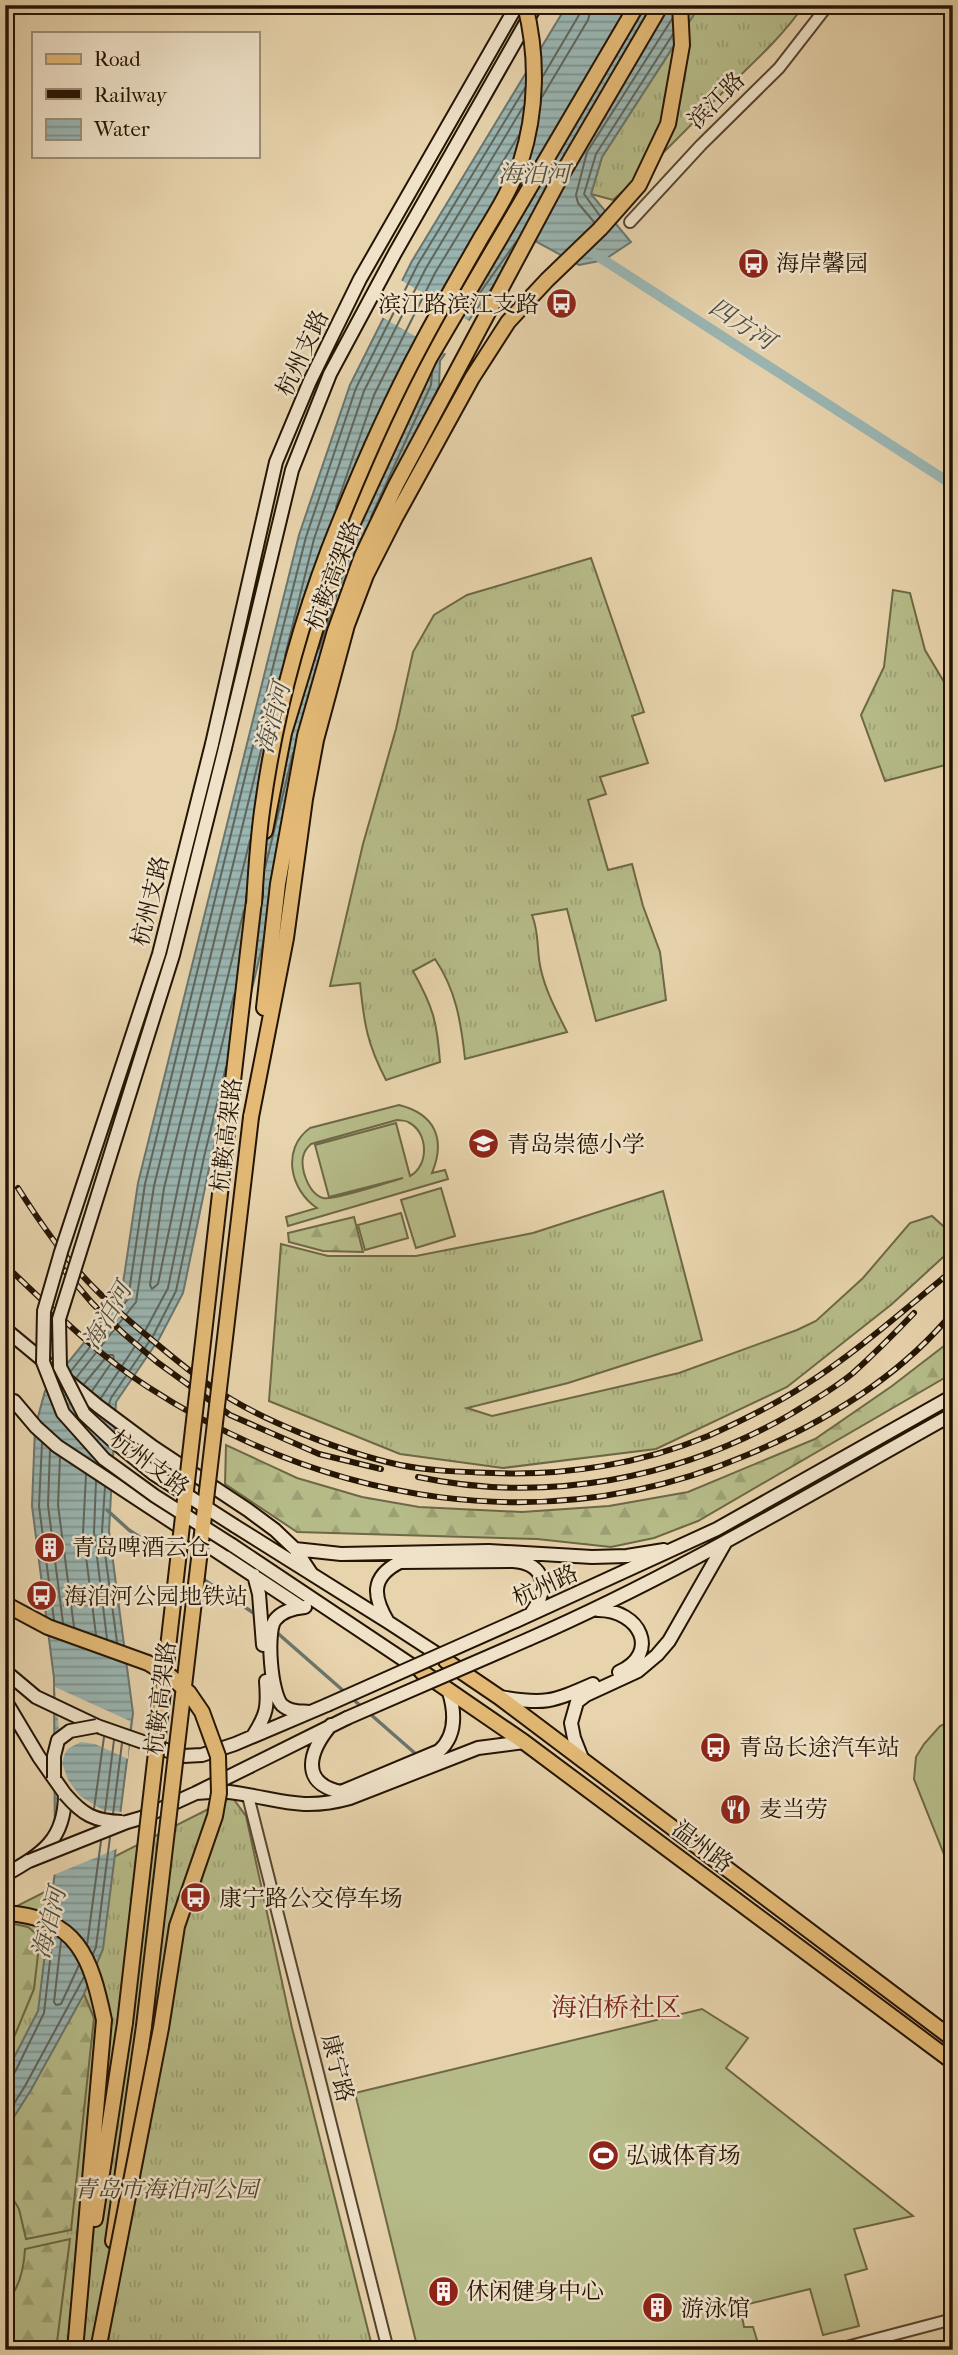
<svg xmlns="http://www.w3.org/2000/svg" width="958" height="2355" font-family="'IM FELL French Canon','Noto Serif SC',serif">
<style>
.grass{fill:url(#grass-tufts);stroke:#6d6846;stroke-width:2}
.forest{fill:url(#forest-firs);stroke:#6d6846;stroke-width:2}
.pitch{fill:#b6bc89;stroke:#6d6846;stroke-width:2;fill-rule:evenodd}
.water{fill:url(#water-rules);stroke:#6b756d;stroke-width:2}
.pier{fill:#e7d3ac}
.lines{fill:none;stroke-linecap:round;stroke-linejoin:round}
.shore{stroke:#5f655b;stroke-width:2}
.stream{stroke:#6b756d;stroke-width:3.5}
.canal{stroke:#9ab6b3;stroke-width:10}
.tertiary-casing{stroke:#55442d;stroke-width:14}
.secondary-casing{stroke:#241403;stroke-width:16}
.primary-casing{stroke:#241403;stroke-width:18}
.trunk-casing{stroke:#241403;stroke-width:18}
.tertiary{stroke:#efe2c9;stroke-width:10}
.secondary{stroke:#efe2c9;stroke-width:12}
.primary{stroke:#e4ba76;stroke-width:14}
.trunk{stroke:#e4ba76;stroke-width:14}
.rail-casing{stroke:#241403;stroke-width:6}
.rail{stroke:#efe2c9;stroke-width:3.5;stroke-dasharray:10;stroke-linecap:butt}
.secondary-bridge-casing{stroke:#241403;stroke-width:16;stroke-linecap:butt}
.trunk-bridge-casing{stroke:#241403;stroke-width:18;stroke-linecap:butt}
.secondary-bridge{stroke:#efe2c9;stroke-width:12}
.trunk-bridge{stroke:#e4ba76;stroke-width:14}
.labels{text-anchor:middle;stroke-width:5;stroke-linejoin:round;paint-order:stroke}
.street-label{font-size:23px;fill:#241403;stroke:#efe2c9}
.poi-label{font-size:23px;fill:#241403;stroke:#efe2c9;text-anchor:start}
.park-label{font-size:23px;font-style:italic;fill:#50462b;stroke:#efe2c9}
.water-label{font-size:24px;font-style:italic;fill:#4d4d41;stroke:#efe2c9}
.quarter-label{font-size:26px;fill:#7a1f14;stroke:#efe2c9}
</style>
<defs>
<pattern id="grass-tufts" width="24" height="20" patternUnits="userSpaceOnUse" patternTransform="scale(1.75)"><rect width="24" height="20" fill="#b6bc89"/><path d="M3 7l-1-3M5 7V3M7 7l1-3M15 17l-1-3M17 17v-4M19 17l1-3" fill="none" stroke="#9ca175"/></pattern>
<pattern id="forest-firs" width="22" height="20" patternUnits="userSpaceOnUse" patternTransform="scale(1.75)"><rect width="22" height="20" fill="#b6bc89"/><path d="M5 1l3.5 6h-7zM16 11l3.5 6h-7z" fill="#9ca175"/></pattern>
<pattern id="water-rules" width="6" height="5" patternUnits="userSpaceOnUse" patternTransform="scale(1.75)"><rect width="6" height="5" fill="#9ab6b3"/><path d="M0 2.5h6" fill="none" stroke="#7d938f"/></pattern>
</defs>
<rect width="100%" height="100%" fill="#e7d3ac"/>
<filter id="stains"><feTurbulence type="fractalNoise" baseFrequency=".00286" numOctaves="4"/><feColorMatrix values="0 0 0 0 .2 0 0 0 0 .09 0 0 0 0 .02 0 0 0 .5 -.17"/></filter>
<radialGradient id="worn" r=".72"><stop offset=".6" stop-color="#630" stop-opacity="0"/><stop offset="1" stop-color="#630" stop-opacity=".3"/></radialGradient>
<path class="grass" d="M700,5h104c-21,31 -51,58 -78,84 -37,38 -73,76 -113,111l-22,-6 11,-37z
M591,558l53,154 -12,4 16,47 -48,14 6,17 -18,6 20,70 24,-6 11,42 17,46 6,48 -70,21 -29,-112 -35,6c8,20 4,35 9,55 5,22 16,42 26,62l-102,27c-4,-37 -9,-69 -30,-100l-22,12c20,36 24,50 27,91l-54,18c-19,-36 -22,-57 -26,-97l-30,3 33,-142 33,-115 17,-77 21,-37 33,-20z
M893,590l17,3 15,57 25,42 3,-1v72l-68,18 -24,-66 23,-48z
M663,1191l39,149 -134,43 -101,25 25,8 187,-43 118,-43 19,-9 47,-43 47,-55 22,-7 21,19v13l-61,56 -105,83 -131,62 -153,19 -103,-14 -131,-53 12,-157 47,12h88l117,-23z
M232,1797l14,19 46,212 81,322h-368v-438z"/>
<path class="forest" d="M354,1217l9,35 -40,-1 -34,-9 -1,-9z
M953,1339v34l-255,148 -44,17 -43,9 -74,-8 -240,-7 -72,-48 1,-39 71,33 65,19 57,10 103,5 87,-6 79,-14 127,-53 77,-53z
M5,1922l23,5 12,10 -6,52 -29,70z
M84,1994l10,24 -23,212 -45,9 -7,-30 -14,-24v-58z
M70,2239l-14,111h-51v-47c14,-13 19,-35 20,-54z"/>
<path class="pitch" d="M399,1105c36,9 47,34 33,68l13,-3 3,9 -160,47 -2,-9 31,-9c-27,-18 -36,-59 -7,-80zM397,1120c2,0 10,1 11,2 21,10 21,44 2,54l-14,-53 -81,22 14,52 74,-19c-14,4 -70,23 -80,20 -10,-3 -16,-15 -19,-25 -3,-12 -2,-21 7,-29z
M441,1188l14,48 -39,12 -15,-48z
M401,1213l7,25 -43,12 -7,-25z
M953,1720v157l-39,-98 2,-22 8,-13 16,-18z
M702,2009l46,29 -22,30 187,148 -59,13 13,40 -22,6 14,51 -36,9 -13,-46 -70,17 4,21h9l7,23h-342l-63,-257z"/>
<path class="water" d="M567,5h133l-98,152 -11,37 40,48 -27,18 -25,5 -51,-28 -88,124 -1,25 -57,121 -50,150 -121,502 -28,134 -24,46 -43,63 -7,129 24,182 -30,236 -19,45 -53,96 -26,41v-56l33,-64 17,-140 -1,-193 -22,-172 3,-78 10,-37 76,-94 17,-114 103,-415 58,-233 51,-150 62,-124z"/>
<path class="pier" d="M399,279l72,43 -23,33 -68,-39z
M55,1687l75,34 -2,38 -33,-15 -14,-2 -12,6 -4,5 -3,10 6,17 12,16 23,14 19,2 -3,36 -68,28v-23l11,-90z"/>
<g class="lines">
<path class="shore" d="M543,76l36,-61 2,-10
M542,97l46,-77 4,-15
M600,216l-16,-22 12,-40 77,-120
M594,222l-16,-19 -2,-8 11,-43 85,-133
M472,304l44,-62
M336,507l38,-112 61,-122 84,-138
M371,517l60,-132 1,-12
M319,649l34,-106
M285,656l29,-117 50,-148 62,-123 97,-161
M265,868l28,-115
M244,910l-59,243 -27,131 -6,5 -2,-4 14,-97 86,-348
M71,1371l57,-72 17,-115 102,-415 59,-232 50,-149 62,-124 107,-176
M76,1378l60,-76 18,-116 117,-476
M84,1384l24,-29h5l1,4 -22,32
M101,1398l44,-67 23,-43 27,-133 39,-160
M109,1404l2,-6 42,-62 23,-45 28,-134 22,-90
M42,1443l-3,63 15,114
M50,1450l-2,55 15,118
M60,1458l-2,47 16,122
M86,1475l-3,58 13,102
M96,1481l-2,51 13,107
M105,1487l-3,44 15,111
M94,1809l10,-72
M105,1812l9,-72
M113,1814l9,-71
M61,1941l-7,61 2,3 5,-1 18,-39
M87,1945l14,-104
M93,1954l3,-7 14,-110
M5,2076l6,-1 4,-3 29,-59 9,-78
M5,2118l20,-32 59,-109"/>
<path class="stream" d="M107,1510l22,20 44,29
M200,1577l58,39
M274,1630l89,78
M369,1713l48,42"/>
<path class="canal" d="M593,253l360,232"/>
<defs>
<path id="tertiary" d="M630,222l71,-77 78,-77 49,-63
M248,1796l140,554
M835,2350l118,-31"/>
<path id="secondary" d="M212,744l64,-282 34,-81 50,-102 157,-274
M225,748l67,-278 38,-96 65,-121 141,-248
M5,1329l93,77 55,41 95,63 27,20 20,19 16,24
M14,1401l22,26 21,19 244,161
M235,1526l153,96 57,37
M232,1545l187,125
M295,1549l46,5 148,-3 103,6 35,-1 37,-6
M254,1575l5,19 4,51
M305,1607c-11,1 -23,4 -30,13 -9,12 -4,74 7,85 8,7 17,6 27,7
M598,1610c42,0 63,43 21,62
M516,1621l201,-92 236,-133
M388,1622c-15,-25 -18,-45 12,-60l113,-1c33,2 36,28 19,51
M529,1639c147,-64 284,-147 424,-225
M5,1671l31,26 61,29 86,30 19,-1 33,-11 92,-39
M500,1697c44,8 52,5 93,-13
M5,1700l34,57 26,37c0,46 -23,60 -60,81
M331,1725c-21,25 -33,58 10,67l98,-41c18,-16 16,-39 10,-59
M253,1736c14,-22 15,-29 13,-55
M583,1761l-9,-23 -3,-15 6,-21 9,-7 52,-24 19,-16 12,-14 56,-98
M196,1793c11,-1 23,-2 33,-1 48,6 71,20 121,6l128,-50 46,-6
M127,1822l14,-4 55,-25 151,-75"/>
<path id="primary" d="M446,1661l53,36 454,342
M422,1672l102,70 429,320"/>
<path id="trunk" d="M265,831l19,-98 54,-178 91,-196 208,-354
M264,1008l14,-124 27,-148 30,-105 27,-75 34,-71 165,-309 100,-171
M229,1115l26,-223
M251,1117l35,-179 19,-139 11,-59 31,-115 19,-50 29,-57 77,-140 36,-56 39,-42 53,-51 39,-44 29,-61 14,-79 -2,-40
M5,1913c73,4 86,45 99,107l-29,330
M95,2219l30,-196
M113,2241l31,-215"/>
</defs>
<use href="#tertiary" class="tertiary-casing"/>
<use href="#secondary" class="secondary-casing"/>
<use href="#primary" class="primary-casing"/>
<use href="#trunk" class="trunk-casing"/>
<use href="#tertiary" class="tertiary"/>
<use href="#secondary" class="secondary"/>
<use href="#primary" class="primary"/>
<use href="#trunk" class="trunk"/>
<defs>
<path id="rail" d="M18,1188c16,25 32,49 51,72 20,25 45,48 70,69 24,20 48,41 73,58 47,33 132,66 188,78 30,6 61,7 93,8 72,3 148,-9 215,-37 33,-15 67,-31 97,-51 52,-33 100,-76 148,-115
M5,1265c46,43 90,88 143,122 180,117 398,154 599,68 76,-32 153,-78 206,-143
M64,1270l28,33 32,31 33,28 73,53 89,39 62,15
M418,1477c128,27 261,2 373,-63 21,-13 43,-25 62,-41 21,-19 41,-39 61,-60"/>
</defs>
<use href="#rail" class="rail-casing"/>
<use href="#rail" class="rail"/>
<defs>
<path id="secondary-bridge" d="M212,744l-53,210 -98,298 -17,59 -1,51 20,51 41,46 51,37 77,49
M225,748l-52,207 -114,364 1,48 24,47 28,26 42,34 81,52
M327,1705l189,-84
M347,1718l182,-79
M54,1778v-22l4,-16 12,-9 27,-5
M65,1794c18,21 29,27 57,28
M29,1861l98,-39"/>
<path id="trunk-bridge" d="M254,904c2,-33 4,-67 9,-100 12,-86 35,-173 66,-255 27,-69 56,-137 91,-202 20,-38 41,-74 62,-111 14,-23 30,-49 39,-75 16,-50 17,-105 4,-156
M5,1604l43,23 100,36 22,13 19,17 13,19 16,44 1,37 -4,23 -38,110 -16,102 -63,322
M125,2023l104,-908
M144,2026l107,-909"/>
</defs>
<use href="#secondary-bridge" class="secondary-bridge-casing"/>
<use href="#trunk-bridge" class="trunk-bridge-casing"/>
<use href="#secondary-bridge" class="secondary-bridge"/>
<use href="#trunk-bridge" class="trunk-bridge"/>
</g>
<defs>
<symbol id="bus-disc" viewBox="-11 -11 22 22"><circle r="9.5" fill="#8f2418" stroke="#efe2c9"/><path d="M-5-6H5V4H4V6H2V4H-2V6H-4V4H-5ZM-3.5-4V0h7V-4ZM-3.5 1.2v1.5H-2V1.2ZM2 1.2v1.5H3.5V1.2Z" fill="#fff"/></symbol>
<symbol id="school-disc" viewBox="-11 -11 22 22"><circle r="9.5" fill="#8f2418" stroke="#efe2c9"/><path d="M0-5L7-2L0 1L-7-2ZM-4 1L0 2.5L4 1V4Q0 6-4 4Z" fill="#fff"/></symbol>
<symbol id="building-disc" viewBox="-11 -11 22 22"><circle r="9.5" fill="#8f2418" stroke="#efe2c9"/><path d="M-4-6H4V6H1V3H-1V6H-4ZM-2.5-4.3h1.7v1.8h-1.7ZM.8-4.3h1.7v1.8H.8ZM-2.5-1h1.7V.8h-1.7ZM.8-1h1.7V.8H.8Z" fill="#fff"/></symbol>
<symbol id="restaurant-disc" viewBox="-11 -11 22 22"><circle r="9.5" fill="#8f2418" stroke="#efe2c9"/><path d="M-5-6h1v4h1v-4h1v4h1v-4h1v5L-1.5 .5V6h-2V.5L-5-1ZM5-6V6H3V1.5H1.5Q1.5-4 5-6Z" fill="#fff"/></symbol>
<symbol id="stadium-disc" viewBox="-11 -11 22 22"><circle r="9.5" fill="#8f2418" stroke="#efe2c9"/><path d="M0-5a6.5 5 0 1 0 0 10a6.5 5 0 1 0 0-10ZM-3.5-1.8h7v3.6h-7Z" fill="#fff"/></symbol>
</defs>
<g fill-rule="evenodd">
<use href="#bus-disc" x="736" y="246" width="35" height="35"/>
<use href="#bus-disc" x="544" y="286" width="35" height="35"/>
<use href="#school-disc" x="466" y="1126" width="35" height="35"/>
<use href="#building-disc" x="32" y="1530" width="35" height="35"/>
<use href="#bus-disc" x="24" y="1578" width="35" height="35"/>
<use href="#bus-disc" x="698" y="1730" width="35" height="35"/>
<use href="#restaurant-disc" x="718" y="1792" width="35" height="35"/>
<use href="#bus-disc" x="178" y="1880" width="35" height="35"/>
<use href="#stadium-disc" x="586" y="2138" width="35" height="35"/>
<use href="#building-disc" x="426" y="2274" width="35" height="35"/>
<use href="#building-disc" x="640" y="2290" width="35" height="35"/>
</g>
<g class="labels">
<g class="street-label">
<text transform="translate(716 100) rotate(-45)" y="8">滨江路</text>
<text transform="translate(302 353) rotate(-65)" y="8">杭州支路</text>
<text transform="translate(333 575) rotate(-69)" y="8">杭鞍高架路</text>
<text transform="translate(150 901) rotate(-76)" y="8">杭州支路</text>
<text transform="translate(226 1135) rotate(-83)" y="8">杭鞍高架路</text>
<text transform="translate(150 1463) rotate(37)" y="8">杭州支路</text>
<text transform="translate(545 1585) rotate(-24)" y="8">杭州路</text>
<text transform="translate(160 1698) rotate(-83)" y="8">杭鞍高架路</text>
<text transform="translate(703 1846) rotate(37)" y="8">温州路</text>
<text transform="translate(338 2068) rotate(76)" y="8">康宁路</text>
</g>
<g class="poi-label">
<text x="776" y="271">海岸馨园</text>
<text x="539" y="312" text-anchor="end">滨江路滨江支路</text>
<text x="507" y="1152">青岛崇德小学</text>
<text x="72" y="1555">青岛啤酒云仓</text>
<text x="64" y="1604">海泊河公园地铁站</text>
<text x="739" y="1755">青岛长途汽车站</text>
<text x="759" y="1817">麦当劳</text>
<text x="219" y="1906">康宁路公交停车场</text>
<text x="626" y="2163">弘诚体育场</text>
<text x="466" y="2299">休闲健身中心</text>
<text x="681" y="2316">游泳馆</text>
</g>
<g class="park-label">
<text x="166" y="2197">青岛市海泊河公园</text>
</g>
<g class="water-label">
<text x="534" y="182">海泊河</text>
<text transform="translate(742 324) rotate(33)" y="8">四方河</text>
<text transform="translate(273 718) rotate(-75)" y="8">海泊河</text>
<text transform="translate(107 1316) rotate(-60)" y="8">海泊河</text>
<text transform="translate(49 1923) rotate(-76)" y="8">海泊河</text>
</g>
<g class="quarter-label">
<text x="616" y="2016">海泊桥社区</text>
</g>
</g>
<rect width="958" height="2355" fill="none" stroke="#e7d3ac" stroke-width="28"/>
<rect x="7" y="7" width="944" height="2341" fill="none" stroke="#241403" stroke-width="3.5"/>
<rect x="14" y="14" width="930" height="2327" fill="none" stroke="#241403" stroke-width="2"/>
<rect x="32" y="32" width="228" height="126" fill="#efe2c9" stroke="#9e907a" stroke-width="2"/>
<rect x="46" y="54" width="35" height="10" fill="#e4ba76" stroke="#9e907a" stroke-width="2"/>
<text x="94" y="66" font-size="21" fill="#241403">Road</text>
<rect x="46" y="89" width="35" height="10" fill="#241403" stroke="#9e907a" stroke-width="2"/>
<text x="94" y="102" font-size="21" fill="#241403">Railway</text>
<rect x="46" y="119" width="35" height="21" fill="url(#water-rules)" stroke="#9e907a" stroke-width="2"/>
<text x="94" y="136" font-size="21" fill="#241403">Water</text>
<rect width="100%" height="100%" filter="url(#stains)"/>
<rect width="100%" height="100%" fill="url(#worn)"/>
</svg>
